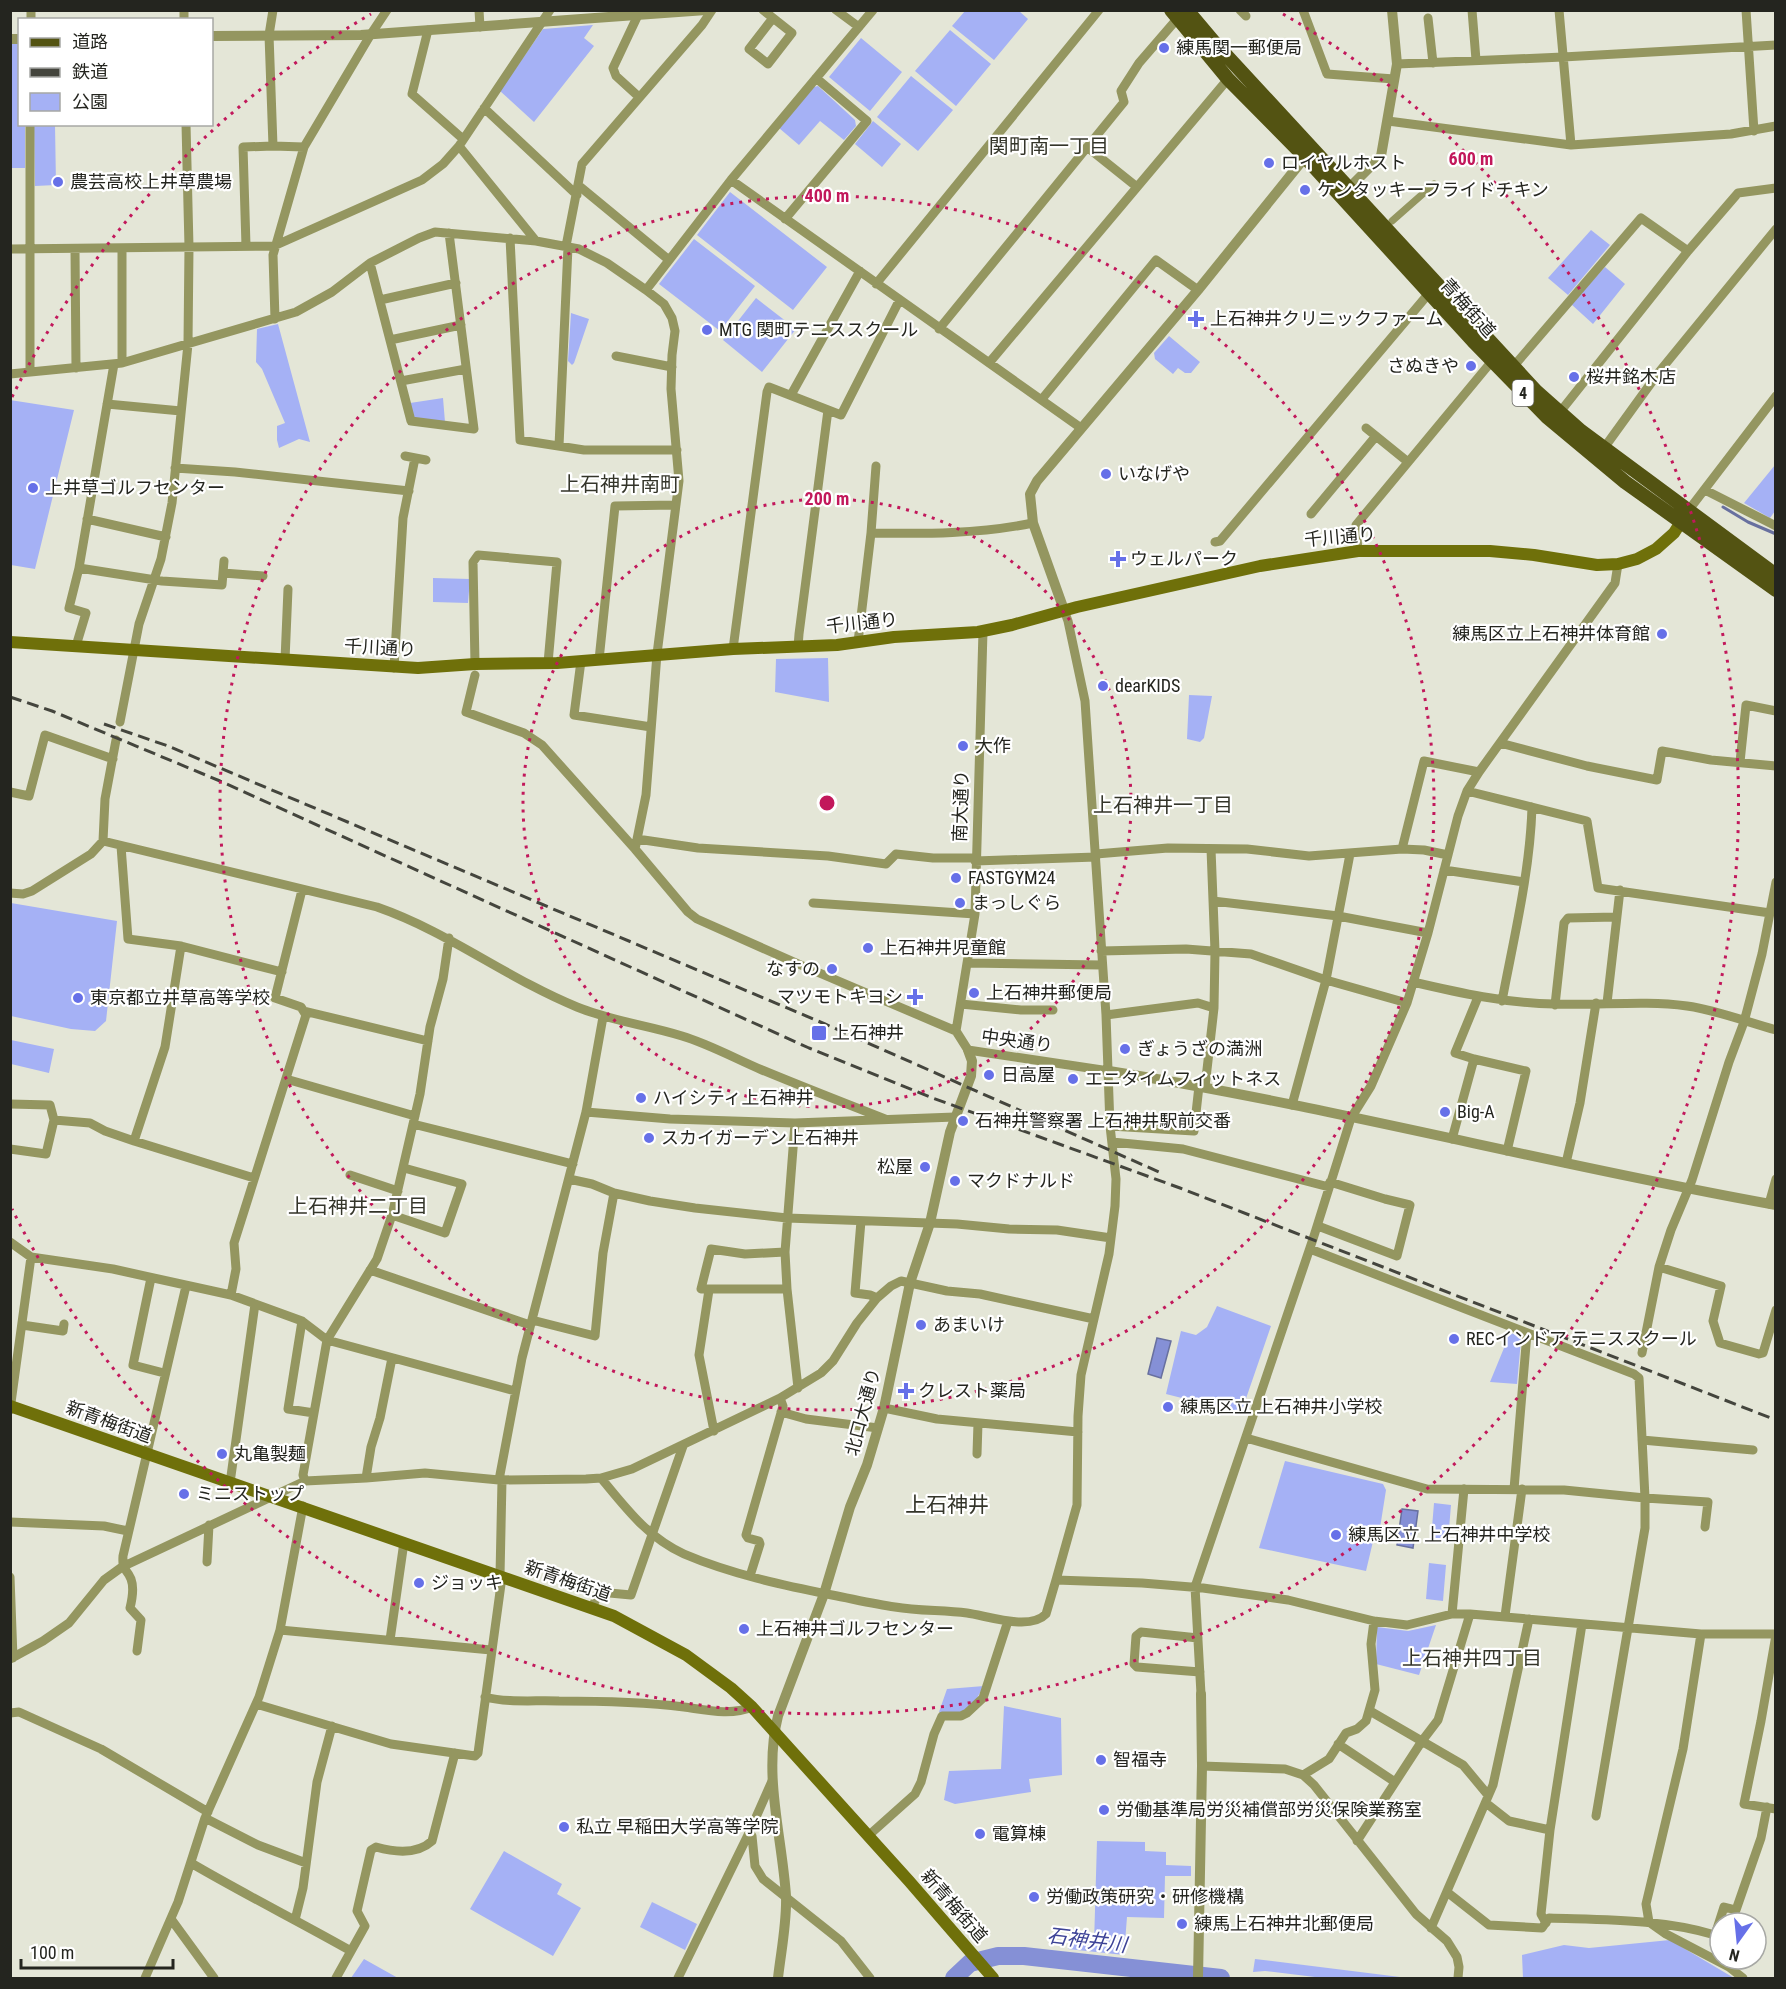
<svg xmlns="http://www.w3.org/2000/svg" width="1786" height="1989" font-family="'Roboto Condensed','Noto Sans JP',sans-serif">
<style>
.green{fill:#a5b1f5}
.water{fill:#8590d6;stroke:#68709f;stroke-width:1.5}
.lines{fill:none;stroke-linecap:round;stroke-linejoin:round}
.stream{stroke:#68709f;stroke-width:3}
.river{stroke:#8590d6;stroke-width:18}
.pedestrian{stroke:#949660;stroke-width:7}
.minor{stroke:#949660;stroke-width:9}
.tertiary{stroke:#949660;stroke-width:10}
.secondary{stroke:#6f700a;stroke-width:12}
.primary{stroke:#535312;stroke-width:14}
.rail{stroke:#44453d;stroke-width:3;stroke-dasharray:12 6;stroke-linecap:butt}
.ring{fill:none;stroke:#c2185b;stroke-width:3;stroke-dasharray:3 6}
.poi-dot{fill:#6670e8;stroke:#fff;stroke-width:2}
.labels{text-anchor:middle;stroke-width:4.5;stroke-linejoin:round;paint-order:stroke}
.shield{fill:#fff;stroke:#666662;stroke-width:1.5}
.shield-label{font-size:16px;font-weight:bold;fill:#24251f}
.poi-label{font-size:18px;fill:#24251f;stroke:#fff;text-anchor:start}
.street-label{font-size:18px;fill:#24251f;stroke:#fff}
.neighbourhood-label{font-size:20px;fill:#34352a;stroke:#fff}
.water-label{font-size:20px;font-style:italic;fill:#3d4397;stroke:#fff}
.quarter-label{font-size:21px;fill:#34352a;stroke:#fff}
.centre{fill:#c2185b;stroke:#fff;stroke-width:3}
.ring-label{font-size:18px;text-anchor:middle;font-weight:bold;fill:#c2185b;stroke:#fff;stroke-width:4.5;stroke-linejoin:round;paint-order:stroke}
</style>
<rect width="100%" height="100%" fill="#e4e6d7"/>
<path class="green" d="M965,11h54l9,8 -34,41 -42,-34z
M593,25l-9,13 10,8 -60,76 -34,-31 43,-62z
M950,30l41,34 -35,42 -41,-35z
M861,38l41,34 -32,39 -41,-34z
M10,43h9l1,81 5,1v43h-14z
M911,76l42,34 -35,41 -41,-34z
M818,86l37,34 1,6 -12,14 -24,-19 -21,24 -20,-17 35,-41z
M873,121l28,23 -19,23 -27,-23z
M34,125h21l1,60 -21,1z
M730,192l97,75 -34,43 -96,-75z
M1591,230l19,15 -42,50 -20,-17z
M694,239l61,47 -35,45 -61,-47z
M1605,267l20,17 -32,40 -22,-20z
M756,298l40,31 -34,43 -39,-32z
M571,313l18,6 -15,44 -2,2 -4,-4z
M278,324l32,118 -11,-3 -20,9 -2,-8v-14l8,-3 -23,-54 -6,-7 1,-33z
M1169,336l31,26 -9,11h-6l-7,-5 -5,6 -18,-15 -1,-6z
M443,398l2,24 -32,-4 -3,-15z
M10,400l64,10 -39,159 -24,-4z
M1775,465v46l-5,7 -26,-15z
M433,578l37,1 -2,24 -35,-1z
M828,658l1,44 -54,-10 1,-33z
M1189,695l23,1 -8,42 -4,4 -13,-3z
M11,903l106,18 -11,100 -11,10 -24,-2 -60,-13z
M11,1040l43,9 -5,24 -38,-9z
M1217,1306l54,20 -30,87 -75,-19 15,-63 15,4 11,-8z
M1508,1332l11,4 2,4 -4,44 -27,-2 14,-34 -2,-1z
M1285,1461l98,23 3,6 -6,38 -5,5 -9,38 -107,-23z
M1434,1503l17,2 -3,36 -17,-1z
M1429,1563l17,2 -3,36 -17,-2z
M1436,1625l-17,50 -43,-11 1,-37 31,4z
M984,1686l-10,17 -15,11 -20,-2 8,-23z
M1004,1706l57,12 1,57 -33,4 2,13 -76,12 -11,-4 5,-29 52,-2z
M1097,1841l48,1v9l21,1v13l25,1v10h-26l-1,42 -37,-1 -3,38 -56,-6 1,-10h15v5h10z
M504,1851l58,33 -5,10 24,14 -28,48 -83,-47z
M652,1902l45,22 -12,26 -45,-23z
M1670,1940l64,38h-211l-1,-23 42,-10 25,3z
M364,1959l34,19h-47z
M1255,1959l145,18v1h-77l-58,-7 -12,1z"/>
<path class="water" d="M1157,1338l14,3 -10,37 -13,-4z
M1402,1509l16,2 -5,37 -16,-3z"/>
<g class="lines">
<path class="stream" d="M1723,507l25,15 28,12"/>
<path class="river" d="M954,1978l16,-15 28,-7h26l197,22"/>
<path class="pedestrian" d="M1392,221l42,-37"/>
<path class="minor" d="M31,10v10
M184,10v10
M479,10l1,17
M763,10l29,23 -24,31 -19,-15 24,-31
M836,10l23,17
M1240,10l6,6
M1303,10l24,64 67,5
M1472,10l4,50
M1559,10l12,135
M1746,10l8,121
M638,15l-25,53 3,8 23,21
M1428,18l5,45
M428,30l-16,64 51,45
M1397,64l166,-7 213,-12
M484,108l93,87
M1388,121l183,24 160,-11 45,-8
M30,124v248
M273,146l31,1
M459,146l77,95
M1087,147l50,40
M731,180l350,248
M578,185l91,75
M785,219l82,-98 -51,-43
M510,238l10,202 64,10h93
M246,246l-3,-99 30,-1 -4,-111 4,-25
M566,246l16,-82 120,-139 10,-15
M122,248v115
M10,249l264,-3 148,-66 21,-16 16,-18 91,-136
M75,249l1,119
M370,263l41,158 63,8 -25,-196
M876,284l223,-274
M646,290l85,-110 142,-170
M380,300l76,-17
M275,319l-2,-64 31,-108 67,-113 16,-24
M939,329l185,-227 -3,-11 18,-28 38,-44
M390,340l71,-15
M616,356l56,11
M989,363l239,-284
M1513,367l128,-149 47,33
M10,374l112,-11 174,-51 36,-20 38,-29 49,-25 16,-6 101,9 43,8 28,14 39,27 18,14 8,14 3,13 -3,24 -1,34 8,92 -22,173 -11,141 -11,54 53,63 9,7 106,47 153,65
M401,381l65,-12
M791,395l69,-124
M1042,399l114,-139 42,30
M107,404l74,7
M1560,412l128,-161 50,-58 38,-5
M1366,428l42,34
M559,446l9,-199
M1604,448l55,-76 117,-143
M405,456l21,4
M175,468l60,4 174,19
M1705,490l71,36
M1688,511l88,-115
M1311,514l65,-78
M87,519l79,18
M871,533c54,1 109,1 162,-10
M1215,542l5,-1 210,-249
M1358,551l-2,-26 136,-164
M79,568l83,13 60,4 2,-24
M223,573l40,3
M1064,610l4,11 17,80 21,314 4,111 6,53 -1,27 -6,48 -28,121 -3,41 -1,89 -21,75 86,3 61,5 85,12 86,21 33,4 45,-11h18l231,20h75
M983,631l-8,283 -19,117 12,19 141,21
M858,642l13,-109 5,-67
M76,646l10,-33 -17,-5 10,-40 35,-204
M798,647l1,-13 29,-224
M733,649l34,-257 2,-5 72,28 58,-114
M285,660l3,-71
M599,660l16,-154 60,-1
M581,661l-7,54 77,12
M475,664l-2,-102 5,-7 79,7 -9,101
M394,668l9,-150 12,-60
M475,675l-9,37 58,21 18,12 93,104
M120,722l19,-98 22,-65 11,-56 16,-159 1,-97 -3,-123
M1500,743l87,23 70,14 5,-29 49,9 65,6
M1740,762l6,-57 30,6
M1467,791l120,30 11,67 172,25
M10,792l19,4 16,-61 68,24
M637,839l61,9 130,8 58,8 10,-10 37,4h42
M103,841l274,66c72,25 129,71 200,100 34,14 70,18 105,29 27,8 54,23 80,34 41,17 82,33 123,49
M121,846l7,93 53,7 101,26
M1402,849l22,-88 55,11
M1096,854l72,-6 79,1 62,7 93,-7 22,1 24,5
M975,861l121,-4
M1444,870l80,12
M10,893l13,1 9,-3 59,-37 12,-13 2,-42 11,-59
M1213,901l125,15 90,17
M813,903l162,11
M1101,951l85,-2 65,5 75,26 81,23
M968,963l134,2
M1413,982c47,11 92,21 141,22 44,2 88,-4 133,2 29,4 60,16 89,24
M1502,1001c12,-64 28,-129 30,-194
M1607,1003l13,-113
M961,1004l60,6h32
M1555,1005l9,-82 4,-5 48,-1
M304,1011l124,30
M1106,1015l92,-12 16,5
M1474,1059l52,12 -19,80
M286,1079l129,37
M1205,1087l9,-79 1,-57 -4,-102
M10,1104l40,1 4,15 36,3 15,8 29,10 120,37
M1292,1105l34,-125 24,-126
M586,1112l84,7 125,4 160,-6
M795,1123l-10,129 2,37 11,99
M413,1124l160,40
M1110,1126l84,5 5,-45
M1452,1139l22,-80 -19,-6 23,-56
M134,1141l31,-94 16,-101
M1112,1142l71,7 146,38
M10,1149l36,5 8,-34
M1566,1163l14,-60 16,-100
M350,1175l48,16
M569,1179l23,5 22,9 36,8 45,7 92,10 170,6 52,5 48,1 54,8
M1769,1204l7,-25
M392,1215l53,18 17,-49 -58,-16
M861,1221l-6,72 15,2 7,3
M1318,1226l79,30 13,-51 -25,-6 -55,-17
M10,1242l21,15 82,12 118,26 71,26 25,19 188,51
M1310,1249l324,125 5,4 6,120v30l-49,288
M785,1252l-40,2 -34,-5 -10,40h86
M1659,1267l62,19 -8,35 7,22 39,11 4,-1 13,-43
M370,1270l160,55
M151,1278l-18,87 31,8
M709,1290l-10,65 15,76
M231,1295l5,-26 -2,-26 72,-228 -5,-8 -26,-9 27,-108
M532,1320l63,16 8,-83 11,-60
M302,1321l-14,88 26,4
M22,1325l41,6 1,-7
M1642,1353l17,-86 12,-37 21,-50 37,-118 15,-40 18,-68 14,-72
M884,1408l53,11 141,13
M10,1410l21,-153
M781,1412l25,7 72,9
M1246,1438l181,51 137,1 81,8 63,4 -3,25
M1642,1440l111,10
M977,1454l1,-31
M366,1478l5,-31 9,-29 12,-60
M601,1478c24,29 47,60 83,76 47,20 98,31 148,41 21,4 42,9 63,12 23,4 48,3 72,6 21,3 63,18 79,1l10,-34
M499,1480l23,-122 64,-246 17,-95
M305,1481l-2,-6 24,-135 50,-81 15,-44 28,-121 10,-67 13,-48 6,-41
M230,1483l25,-179
M1514,1489l13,-156
M10,1522l94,4 24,5
M207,1562l2,-37
M500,1576l2,-96
M750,1576l10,-32 -1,-3 -11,-3 -2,-3 37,-129 -3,-8
M10,1577l3,81
M592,1608l7,-16 32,3 52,-149
M1452,1614l12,-125
M1505,1616l17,-127
M280,1630l211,20
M1701,1634l-18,115 -37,155 3,18 17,12 63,33 14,11
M1776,1635l-15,86 -17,83 32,5
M1198,1638l-57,-6 -5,4 -2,28 3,3 63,5
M390,1640l14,-98
M137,1651l4,-31 -11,-12c2,-8 4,-21 1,-29 -5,-12 -9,-7 -8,-23l63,-270
M10,1659l33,-18 26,-18 35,-43 18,-13 183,-86 61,-3 59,-5 74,7 87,-1 15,-1 31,-9 148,-71 41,-25 12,-12 24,-38 20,-25 14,-12 10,-5 46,10 33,3 114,25
M1201,1694l-6,-107 118,-348 38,-121 20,-32 36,-83 21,-70 30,-117 9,-25 12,-19 136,-189 3,-19
M485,1697c23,6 50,3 74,4 41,0 84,1 125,6 22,3 47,9 68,0
M256,1704l135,40 84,12 3,-3 24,-176
M1370,1711l93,54 25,30
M10,1713l9,-1 82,37 107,63
M1338,1744l57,38
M1202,1766l83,3 18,6 11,10 102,129 31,27 10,16 2,10 -1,11
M1303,1775l26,-16 17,-26 11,-4 9,-8 9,-31 -4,-46 3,-23
M772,1781l-23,52 3,3 3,30 8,13 78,62 29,37
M1486,1803l23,18 41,9
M205,1818l53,27 48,18
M868,1836l47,-42 6,-12 13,-48 8,-18h19l6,-3 16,-15 25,-77
M1357,1841l65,-100 16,-21 32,-106
M191,1863c53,31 107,58 160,88
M1447,1892l42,33 53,3 7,-10c56,2 113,1 166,17l9,-28 12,3 25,-72 6,-31
M171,1919l43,59
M295,1920l8,-32 14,-106 15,-56
M1546,1923l-5,-9 9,-84 32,-206
M1431,1928l62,-143 36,-166
M145,1978l33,-76 27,-84 54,-121 21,-67 23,-124
M336,1978l29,-52 -8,-15 14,-61 5,-3c18,5 41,8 56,-6l23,-88
M678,1978l71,-145"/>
<path class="tertiary" d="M212,36l149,-1 345,-25
M10,39h10
M1349,188l32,-32 16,-92 -5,-54
M1064,610l-31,-87 -3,-29 7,-13 161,-191 112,-139
M1109,1071c224,36 443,94 667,134
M778,1978c3,-27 9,-55 8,-82 -4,-60 -23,-121 -8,-180l46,-122 26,-87 17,-42 17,-57 26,-125 20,-60 20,-91 21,-56 1,-15 -4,-11
M1198,1978l4,-212 -1,-72"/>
<path class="secondary" d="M10,642l408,26 57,-4 82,-1 176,-14 104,-4 57,-8 84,-5 34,-7 65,-18 183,-41 98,-15h132l44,4 63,10 21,-1 19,-5 19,-10 18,-16 12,-19
M10,1406l604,210 72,39 45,33 21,19 157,174 84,97"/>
<path class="primary" d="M1171,10l57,69 77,78 168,184 74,76 78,65 151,108
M1187,10l27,32 322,349 45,40 195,144"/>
<path class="rail" d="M10,697l42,14 168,70 589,267 121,49 250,91 596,232
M104,724l64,22 657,278 334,148"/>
</g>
<g class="ring">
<circle cx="827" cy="803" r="304"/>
<circle cx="827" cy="803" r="607"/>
<path d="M12 397A911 911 0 0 1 371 14M1283 14A911 911 0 1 1 12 1209"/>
</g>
<g class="poi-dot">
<circle cx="1164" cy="48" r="6"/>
<circle cx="1269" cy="163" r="6"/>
<circle cx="58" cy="182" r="6"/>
<circle cx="1305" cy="190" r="6"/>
<path d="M1193 310h6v6h6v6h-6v6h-6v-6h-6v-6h6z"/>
<circle cx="707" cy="330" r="6"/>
<circle cx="1471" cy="366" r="6"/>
<circle cx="1574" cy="377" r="6"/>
<circle cx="1106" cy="474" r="6"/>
<circle cx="33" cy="488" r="6"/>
<path d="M1115 550h6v6h6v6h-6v6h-6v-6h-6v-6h6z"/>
<circle cx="1662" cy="634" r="6"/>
<circle cx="1103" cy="686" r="6"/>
<circle cx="963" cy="746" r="6"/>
<circle cx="956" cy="878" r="6"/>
<circle cx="960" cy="903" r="6"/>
<circle cx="868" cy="948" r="6"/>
<circle cx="832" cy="969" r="6"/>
<circle cx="974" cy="993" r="6"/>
<path d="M912 988h6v6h6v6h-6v6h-6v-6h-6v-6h6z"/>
<circle cx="78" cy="998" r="6"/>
<rect x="811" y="1025" width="16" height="16" rx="3"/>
<circle cx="1125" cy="1049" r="6"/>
<circle cx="989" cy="1075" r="6"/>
<circle cx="1073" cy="1079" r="6"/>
<circle cx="641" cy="1098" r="6"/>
<circle cx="1445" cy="1112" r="6"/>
<circle cx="963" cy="1121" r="6"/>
<circle cx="649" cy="1138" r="6"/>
<circle cx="925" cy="1167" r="6"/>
<circle cx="955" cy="1181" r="6"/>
<circle cx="921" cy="1325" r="6"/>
<circle cx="1454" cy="1339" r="6"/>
<path d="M903 1382h6v6h6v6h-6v6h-6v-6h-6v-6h6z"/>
<circle cx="1168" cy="1407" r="6"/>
<circle cx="222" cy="1454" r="6"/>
<circle cx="184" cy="1494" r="6"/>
<circle cx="1336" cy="1535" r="6"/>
<circle cx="419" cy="1583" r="6"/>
<circle cx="744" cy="1629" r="6"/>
<circle cx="1101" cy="1760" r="6"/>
<circle cx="1104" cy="1810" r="6"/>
<circle cx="564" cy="1827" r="6"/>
<circle cx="980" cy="1834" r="6"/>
<circle cx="1034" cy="1897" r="6"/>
<circle cx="1182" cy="1924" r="6"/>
</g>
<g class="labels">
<rect class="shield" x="1512.5" y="380" width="21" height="26" rx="4.5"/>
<g class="shield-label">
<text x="1523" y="399">4</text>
</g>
<g class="poi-label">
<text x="1176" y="54">練馬関一郵便局</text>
<text x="1281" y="169">ロイヤルホスト</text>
<text x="70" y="188">農芸高校上井草農場</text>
<text x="1317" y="196">ケンタッキーフライドチキン</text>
<text x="1210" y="325">上石神井クリニックファーム</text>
<text x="719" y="336">MTG 関町テニススクール</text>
<text x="1459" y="372" text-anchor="end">さぬきや</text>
<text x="1586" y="383">桜井銘木店</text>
<text x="1118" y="480">いなげや</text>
<text x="45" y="494">上井草ゴルフセンター</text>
<text x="1130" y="565">ウェルパーク</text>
<text x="1650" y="640" text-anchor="end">練馬区立上石神井体育館</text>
<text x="1115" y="692">dearKIDS</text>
<text x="975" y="752">大作</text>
<text x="968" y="884">FASTGYM24</text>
<text x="972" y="909">まっしぐら</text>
<text x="880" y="954">上石神井児童館</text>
<text x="820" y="975" text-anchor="end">なすの</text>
<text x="986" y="999">上石神井郵便局</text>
<text x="903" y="1003" text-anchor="end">マツモトキヨシ</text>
<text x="90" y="1004">東京都立井草高等学校</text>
<text x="832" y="1039">上石神井</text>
<text x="1137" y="1055">ぎょうざの満洲</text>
<text x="1001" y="1081">日高屋</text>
<text x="1085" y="1085">エニタイムフィットネス</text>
<text x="653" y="1104">ハイシティ上石神井</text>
<text x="1457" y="1118">Big-A</text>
<text x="975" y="1127">石神井警察署 上石神井駅前交番</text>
<text x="661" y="1144">スカイガーデン上石神井</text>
<text x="913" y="1173" text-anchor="end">松屋</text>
<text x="967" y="1187">マクドナルド</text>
<text x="933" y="1331">あまいけ</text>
<text x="1466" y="1345">RECインドア テニススクール</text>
<text x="918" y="1397">クレスト薬局</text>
<text x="1180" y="1413">練馬区立 上石神井小学校</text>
<text x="234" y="1460">丸亀製麺</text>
<text x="196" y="1500">ミニストップ</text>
<text x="1348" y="1541">練馬区立 上石神井中学校</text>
<text x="431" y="1589">ジョッキ</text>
<text x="756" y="1635">上石神井ゴルフセンター</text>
<text x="1113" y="1766">智福寺</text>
<text x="1116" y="1816">労働基準局労災補償部労災保険業務室</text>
<text x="576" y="1833">私立 早稲田大学高等学院</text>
<text x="992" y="1840">電算棟</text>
<text x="1046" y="1903">労働政策研究・研修機構</text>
<text x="1194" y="1930">練馬上石神井北郵便局</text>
</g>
<g class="street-label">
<text transform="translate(1468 308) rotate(48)" y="6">青梅街道</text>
<text transform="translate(1340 537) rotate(-5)" y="6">千川通り</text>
<text transform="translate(862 623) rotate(-6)" y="6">千川通り</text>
<text transform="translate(380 648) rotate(3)" y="6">千川通り</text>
<text transform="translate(961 806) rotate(-88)" y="6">南大通り</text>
<text transform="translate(1017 1041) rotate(8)" y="6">中央通り</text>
<text transform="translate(863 1412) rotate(-75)" y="6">北口大通り</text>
<text transform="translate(109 1422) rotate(20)" y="6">新青梅街道</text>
<text transform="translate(568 1581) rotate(19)" y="6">新青梅街道</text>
<text transform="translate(954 1906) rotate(49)" y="6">新青梅街道</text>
</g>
<g class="neighbourhood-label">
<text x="1049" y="153">関町南一丁目</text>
<text x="620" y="491">上石神井南町</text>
<text x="1163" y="812">上石神井一丁目</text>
<text x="358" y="1213">上石神井二丁目</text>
<text x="1472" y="1665">上石神井四丁目</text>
</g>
<g class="water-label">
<text transform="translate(1087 1940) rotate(7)" y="7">石神井川</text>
</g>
<g class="quarter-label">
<text x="947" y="1512">上石神井</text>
</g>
</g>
<circle cx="827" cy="803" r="9" class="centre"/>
<g class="ring-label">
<text x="1471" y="165">600 m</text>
<text x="827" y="202">400 m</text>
<text x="827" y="505">200 m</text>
</g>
<rect width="1786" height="1989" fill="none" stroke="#24251f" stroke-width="24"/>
<rect x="18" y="18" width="195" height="108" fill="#ffffff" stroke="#a7a8a5" stroke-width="1.5"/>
<rect x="30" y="38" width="30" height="9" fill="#535312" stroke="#a7a8a5" stroke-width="1.5"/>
<text x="72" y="48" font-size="18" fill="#24251f">道路</text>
<rect x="30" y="68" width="30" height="9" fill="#44453d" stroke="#a7a8a5" stroke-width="1.5"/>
<text x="72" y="78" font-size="18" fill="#24251f">鉄道</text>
<rect x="30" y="93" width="30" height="18" fill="#a5b1f5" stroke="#a7a8a5" stroke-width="1.5"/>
<text x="72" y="108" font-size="18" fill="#24251f">公園</text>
<g transform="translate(1738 1941) rotate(195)"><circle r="28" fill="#ffffff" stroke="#a7a8a5" stroke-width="1.5"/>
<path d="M0-4.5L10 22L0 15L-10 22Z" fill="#6670e8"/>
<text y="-9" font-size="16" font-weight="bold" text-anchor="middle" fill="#24251f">N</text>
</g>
<path d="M21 1959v9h152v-9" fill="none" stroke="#24251f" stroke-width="3"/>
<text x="30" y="1959" font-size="18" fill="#24251f" stroke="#ffffff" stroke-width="4.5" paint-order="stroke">100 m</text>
</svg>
